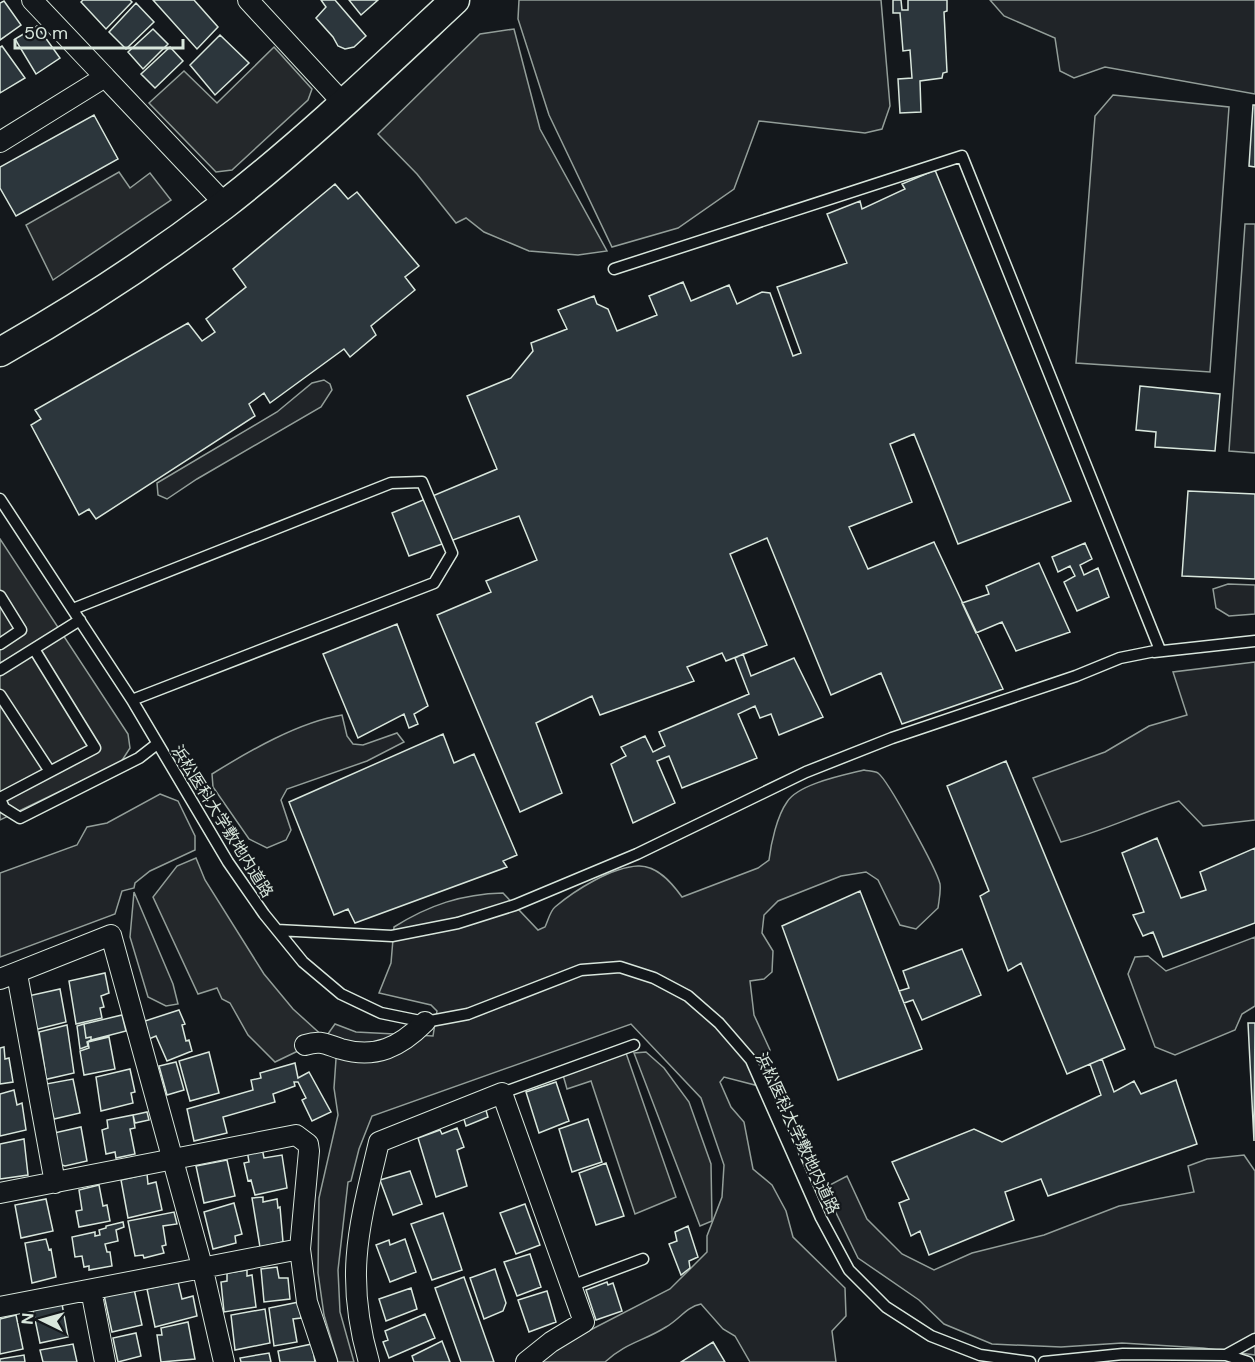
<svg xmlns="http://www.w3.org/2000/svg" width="1255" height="1362" font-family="'DM Sans','Noto Sans JP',sans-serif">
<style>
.green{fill:#202428;stroke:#939e99;stroke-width:1.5}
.parking{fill:#24282b;stroke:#939e99;stroke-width:1.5}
.building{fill:#2c363c;stroke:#d8e6dc;stroke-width:1.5}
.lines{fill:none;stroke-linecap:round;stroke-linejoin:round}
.lane-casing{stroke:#d8e6dc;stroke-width:13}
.street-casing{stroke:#d8e6dc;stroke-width:22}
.secondary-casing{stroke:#d8e6dc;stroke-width:31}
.lane{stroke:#14181c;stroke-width:10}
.street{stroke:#14181c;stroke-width:20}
.secondary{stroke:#14181c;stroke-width:28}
.labels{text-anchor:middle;stroke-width:4.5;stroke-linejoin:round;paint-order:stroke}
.street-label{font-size:16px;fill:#d8e6dc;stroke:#14181c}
</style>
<rect width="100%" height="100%" fill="#14181c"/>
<path class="green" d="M519,0h362l9,106 -8,23 -17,4 -106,-12 -25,68 -56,39 -66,19 -63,-132 -31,-96z
M990,0h265v94l-150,-27 -31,11 -14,-7 -5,-33 -51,-22z
M1113,95l116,12 -19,265 -134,-9 19,-247z
M1245,224h10v229l-26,-2z
M324,380l6,4 2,6 -11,17 -124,72 -30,20 -9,-4 -1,-12 120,-71 35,-29z
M1228,584l27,1v29l-26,2 -13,-8 -3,-19z
M1255,662v158l-52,6 -24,-25c-40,12 -77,31 -118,41l-28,-64 72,-26 44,-26 38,-11 -14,-43z
M342,715l5,21 6,8 10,1 34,-12 7,9 -37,19 -80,28 -6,11 10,30 -5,10 -19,8 -18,-9 -36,-52 -1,-13c37,-23 87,-52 130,-59z
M864,770c4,1 10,1 14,3 10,7 59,97 62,111 1,8 -1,16 -2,24l-22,21 -16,-4 -22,-45 -12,-8 -25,4 -63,25 -14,14 -2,18 11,18 -1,21 -8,7 -14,2 4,34 16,35 -15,35 -31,-8 -4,5 11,25 13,15 9,47 19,16 14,26 7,26 52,51 1,28 -14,15 4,31h-86l-15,-26 -12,-7 -22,-25c-15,3 -21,15 -35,23 -22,14 -41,16 -61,35h-67l31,-21 101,-52 37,-37v-16l15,-39 2,-32 -23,-67 -70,-74 -259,92 -13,33 -8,32 -3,1 -10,88 2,42 14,50h-16l-14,-47 -6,-42 1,-75 19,-83 -4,-27 2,-29 -11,-21 10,-14 21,8 77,4 4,-25 -6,-6 -52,-12 12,-30 3,-36c35,-22 68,-33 109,-34l35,37 7,-3c3,-6 5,-16 10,-20 20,-17 57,-40 83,-41 19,-1 34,17 44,31l76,-29 11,-8c2,-17 8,-44 18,-58 11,-18 57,-27 77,-32z
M160,794l18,7 17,35v14l-45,21 -15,12 -1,5 -12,3 -7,23 -115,43v-84l77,-28 10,-18 20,-4z
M134,892l39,92 5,20 -12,2 -18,-9 -18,-60z
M1255,937v69l-13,8 -7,16 -60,25 -20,-8 -27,-73 7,-17 13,-1 18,15z
M1244,1155l11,16v184l-52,-7 -81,-5 -61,4 -69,-3 -48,-20 -25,-24 -61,-42 -34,-70 23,-12 20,43 35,35 32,16 38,-17 72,-18 75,-29 75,-14 -6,-26 19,-7z"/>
<path class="parking" d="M514,29l26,100 67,122 -29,4 -49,-4 -45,-19 -18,-14 -10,5 -39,-49 -39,-40 102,-100z
M274,47l38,42 -4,11 -76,70 -16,2 -67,-69 35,-32 33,32z
M119,172l11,16 20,-15 21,27 -118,80 -27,-55z
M0,539l128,195 2,14 -9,14 -121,58z
M196,858l9,22 59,94 29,35 32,29 -50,24 -27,-27 -18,-32 -8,-4 -5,-11 -19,6 -45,-97 24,-31z
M646,1052l18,16 25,34 22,62 1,57 -12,5 -66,-173z
M626,1053l50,144 -41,17 -44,-133 -24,8 -4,-14z"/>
<path class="building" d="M83,0h47l2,2 -26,27 -25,-27z
M153,0h41l24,27 -21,22z
M335,0l31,36 -12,11 -9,2 -7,-3 -5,-9 -17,-19 10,-11 -5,-7z
M349,0h29l-17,15z
M893,0h8l1,10h6v-10h39v11l-3,1 3,60 -4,1 -1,5 -22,3 1,31 -21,1 -2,-34 14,-1 -2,-28 -7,1 -3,-38h-7z
M4,1l17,24 -21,15v-37z
M136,3l18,19 -28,27 -17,-17z
M37,26l23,32 -24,16 -21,-35z
M153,29l15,15 -25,25 -15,-17z
M220,35l29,28 -34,32 -25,-30z
M2,46l23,32 -25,15v-46z
M170,47l13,14 -28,27 -14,-14z
M1253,105h2v62l-6,-1z
M94,115l24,44 -102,57 -16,-28v-21z
M935,170l136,331 -113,43 -44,-110 -24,10 22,58 -63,25 19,42 66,-27 69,147 -101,35 -21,-51 -50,22 -64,-157 -37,16 37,91 -41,16 -4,-8 -35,14 7,14 -94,34 -8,-19 -56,27 26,70 -42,19 -83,-197 54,-23 -5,-11 51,-21 -18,-44 -110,40 -17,-43 105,-44 -30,-73 44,-18 22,-27 -2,-8 36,-14 -9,-19 36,-14 3,8 11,5 9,22 40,-16 -8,-19 34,-14 8,19 38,-16 8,19 25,-12 8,1 23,63 8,-3 -24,-66 70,-24 -20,-49 33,-13 2,8 43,-20 -3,-5z
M335,184l13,15 9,-7 62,74 -14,11 10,13 -44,36 5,9 -26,22 -6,-8 -74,54 -6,-10 -15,11 6,12 -159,103 -7,-10 -10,6 -48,-90 10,-6 -6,-9 153,-87 14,18 13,-9 -9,-13 40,-32 -13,-18z
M1140,386l80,8 -5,57 -60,-4 1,-15 -20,-2z
M1188,491l67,3v85l-73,-3z
M1085,543l7,16 -12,6 4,10 14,-7 11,29 -32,14 -13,-29 11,-6 -5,-10 -12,6 -6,-15z
M1039,563l31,69 -54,19 -14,-29 -26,11 -14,-30 27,-9 -3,-8z
M397,624l31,82 -14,8 4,10 -9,4 -5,-14 -46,24 -35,-84z
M743,654l8,22 43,-18 29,59 -44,18 -8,-21 -11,4 -5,-12 -17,8 19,44 -75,30 -13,-32 -12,5 18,42 -42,20 -22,-59 15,-8 -5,-9 24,-11 8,16 12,-6 -6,-14 90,-38 -14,-36z
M443,734l11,29 20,-9 43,101 -14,6 4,6 -152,56 -7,-14 -14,6 -45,-113z
M1006,761l119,288 -58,25 -46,-111 -13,8 -28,-75 9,-5 -42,-105z
M1157,838l24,60 25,-8 -6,-18 55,-24v75l-92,34 -10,-25 -10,4 -10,-21 11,-3 -22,-59z
M860,891l62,158 -84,31 -56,-154z
M962,949l19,46 -59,25 -9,-20 -9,3 -5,-12 10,-3 -6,-17z
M105,973l4,20 -8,3 3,11 -4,1 2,10 -26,6 -7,-43z
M60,989l6,33 -32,8 -6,-34z
M179,1010l6,14 -3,1 4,16 3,-1 3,11 -25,10 -11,-25 -7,3 -4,-18z
M122,1015l4,16 -35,9v-3l-5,1 -2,-14z
M1248,1023h7l-1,118z
M84,1024l2,14 5,-1v3l-4,2 1,4 -8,3 -3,-23z
M67,1025l7,48 -31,7 -3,-8 5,-2 -6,-38z
M109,1037l6,32 -31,6 -4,-24 9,-3 -1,-6z
M4,1047l1,12 4,-1 4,24 -13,2v-36z
M209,1052l10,41 -29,8 -11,-40z
M1102,1059l12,33 20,-11 7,13 35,-14 21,64 -149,52 -7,-17 -36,13 9,28 -85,35 -9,-24 -9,5 -12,-33 10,-4 -17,-37 82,-33 28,13 99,-47 -11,-31z
M176,1062l8,28 -17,5 -8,-29z
M295,1063l3,15 11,-6 22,40 -19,9 -10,-21 4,-2 -8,-16h-4l1,4 -22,8 2,8 -52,15 4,16 -33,8 -7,-32 66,-19 -2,-10 10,-2 -1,-5z
M130,1069l5,23 -4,1 2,10 -32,8 -5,-34z
M73,1079l7,34 -26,6 -2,-8 -3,1 -4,-17 4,-2 -3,-9z
M556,1082l13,39 -30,12 -13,-41z
M14,1090l3,15 5,-2 4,27 -26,6v-42z
M485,1107l3,10 -22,9 -3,-10z
M147,1112l2,8 -14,3 -2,-8z
M133,1115l2,13 -5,1 5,25 -19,4 -1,-6 -9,2 -4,-24 6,-2 -1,-8z
M588,1119l14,43 -30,10 -13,-43z
M81,1127l6,34 -22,5 -6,-2 -5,-31z
M457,1128l7,19 -7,3 10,36 -31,11 -18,-59 22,-8 2,4z
M24,1139l4,36 -28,4v-35z
M262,1148l2,10 18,-3 5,33 -32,7 -4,-15 -3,1 -4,-18 5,-1 -2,-12z
M227,1160l8,36 -31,7 -8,-37z
M606,1163l18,53 -28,9 -17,-52z
M410,1171l12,33 -29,11 -13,-35z
M147,1174l1,10 8,-2 6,28 -34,8 -7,-38z
M99,1185l4,21 4,-1 3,16 -31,6 -3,-16 6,-1 -3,-20z
M263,1197v5l14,-3 1,9 2,-1 3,35 -23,5 -8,-49z
M46,1199l7,32 -32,7 -6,-33z
M234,1203l8,31 -7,2 1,7 -23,6 -9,-37z
M525,1204l15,41 -24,9 -16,-41z
M174,1212l3,12 -14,2 3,19 -4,1 2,7 -20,5 -1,-3 -8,1 -7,-35z
M443,1213l19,57 -30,10 -21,-56z
M123,1222l1,5 -8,3 2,11 -13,3 2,8h3l2,14 -23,4v-4l-5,1 -2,-11 -7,1 -3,-20 23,-5v4l5,-1 -1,-5 7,-2v-2z
M688,1226l10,31 -9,4 1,7 -9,7 -12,-31 8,-3 -2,-9z
M46,1239l3,11 2,-1 5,28 -24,6 -7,-40z
M405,1239l11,33 -26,10 -14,-37 13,-5 1,5z
M530,1254l11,33 -24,9 -13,-34z
M277,1267l2,11h9l2,21 -26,3 -3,-33z
M495,1269l11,34 -3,8 -19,8 -14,-41z
M247,1270v6l5,-1 4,32 -32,5 -3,-30 6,-1v-8z
M464,1277l30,85h-33l-26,-74z
M178,1282l4,17 11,-3 4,20 -42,11 -8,-38z
M607,1282l1,3 5,-2 9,28 -26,9 -10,-30z
M411,1288l6,21 -31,12 -7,-22z
M134,1289l8,36 -30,7 -8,-37z
M547,1291l9,31 -27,10 -11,-32z
M299,1302l2,16 -8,1 4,23 -23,4 -5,-38z
M62,1304l6,33 -28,6 -7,-33z
M265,1309l5,34 -35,7 -4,-35z
M425,1314l10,24 -46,20 -6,-16 5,-2 -3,-9z
M16,1315l7,34 -23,5v-35z
M188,1322l7,37 -34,3 -4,-27h5l-1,-7z
M136,1333l5,23 -23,6 -5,-24z
M442,1341l8,21h-36l-2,-6z
M713,1342l12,20h-44z
M73,1344l4,18h-34l-3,-12z
M312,1344l3,18h-35l-2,-11z
M269,1353l2,9h-30l-1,-4z
M24,1355l1,7h-25v-3z"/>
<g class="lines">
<defs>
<path id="lane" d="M614,269l348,-113 198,494
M0,499l132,201 96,162 36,52 39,48 38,32 40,19 44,9 43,-8 113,-44 39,-3 34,11 34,18 31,27 32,37 70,158 28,52 37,37 45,29 49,19 50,7
M0,596l21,34 -21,14
M73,609l318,-126 31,-1 30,71 -18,30 -302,117
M1154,652l101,-11
M0,670l80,-50
M0,695l49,75
M0,798l95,-50 -61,-99
M0,799l4,9 16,10 119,-60 18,-14
M277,930l115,6 66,-13 57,-18 122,-51 169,-82 86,-34 184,-62 44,-18 40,-8
M502,1093l132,-48
M571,1286l72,-27
M1226,1355l29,-16
M1044,1362l79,-8 103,1 22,7"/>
<path id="street" d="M32,0l73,77
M248,0l96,104
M0,142l105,-65 120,127
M17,974l38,209
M0,979l111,-44 91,331 22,96
M305,1045c16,-5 20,-1 36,4 35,10 59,-2 84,-27
M0,1193l296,-58 12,9 1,7 -9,98 7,53 20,60
M91,1290l14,72
M0,1307l300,-58
M369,1362c-25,-86 -10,-136 10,-220l123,-49 82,229 -33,20 -25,20"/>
<path id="secondary" d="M0,352c78,-44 153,-93 224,-147 81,-63 156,-135 231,-205"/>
</defs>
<use href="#lane" class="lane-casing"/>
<use href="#street" class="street-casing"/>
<use href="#secondary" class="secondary-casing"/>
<use href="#lane" class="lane"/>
<use href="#street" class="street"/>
<use href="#secondary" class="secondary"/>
</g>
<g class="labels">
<g class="street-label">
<text transform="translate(223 821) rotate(58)" y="6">浜松医科大学敷地内道路</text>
<text transform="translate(798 1133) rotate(65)" y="6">浜松医科大学敷地内道路</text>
</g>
</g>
<g transform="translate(42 1320) rotate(275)" stroke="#14181c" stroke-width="4.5" paint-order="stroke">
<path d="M0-4.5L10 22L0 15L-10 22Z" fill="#d8e6dc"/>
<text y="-9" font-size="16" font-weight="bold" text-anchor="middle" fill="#d8e6dc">N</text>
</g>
<path d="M15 39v9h168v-9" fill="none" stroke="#d8e6dc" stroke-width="3"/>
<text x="24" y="39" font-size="18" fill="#d8e6dc" stroke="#14181c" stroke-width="4.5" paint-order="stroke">50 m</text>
</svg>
